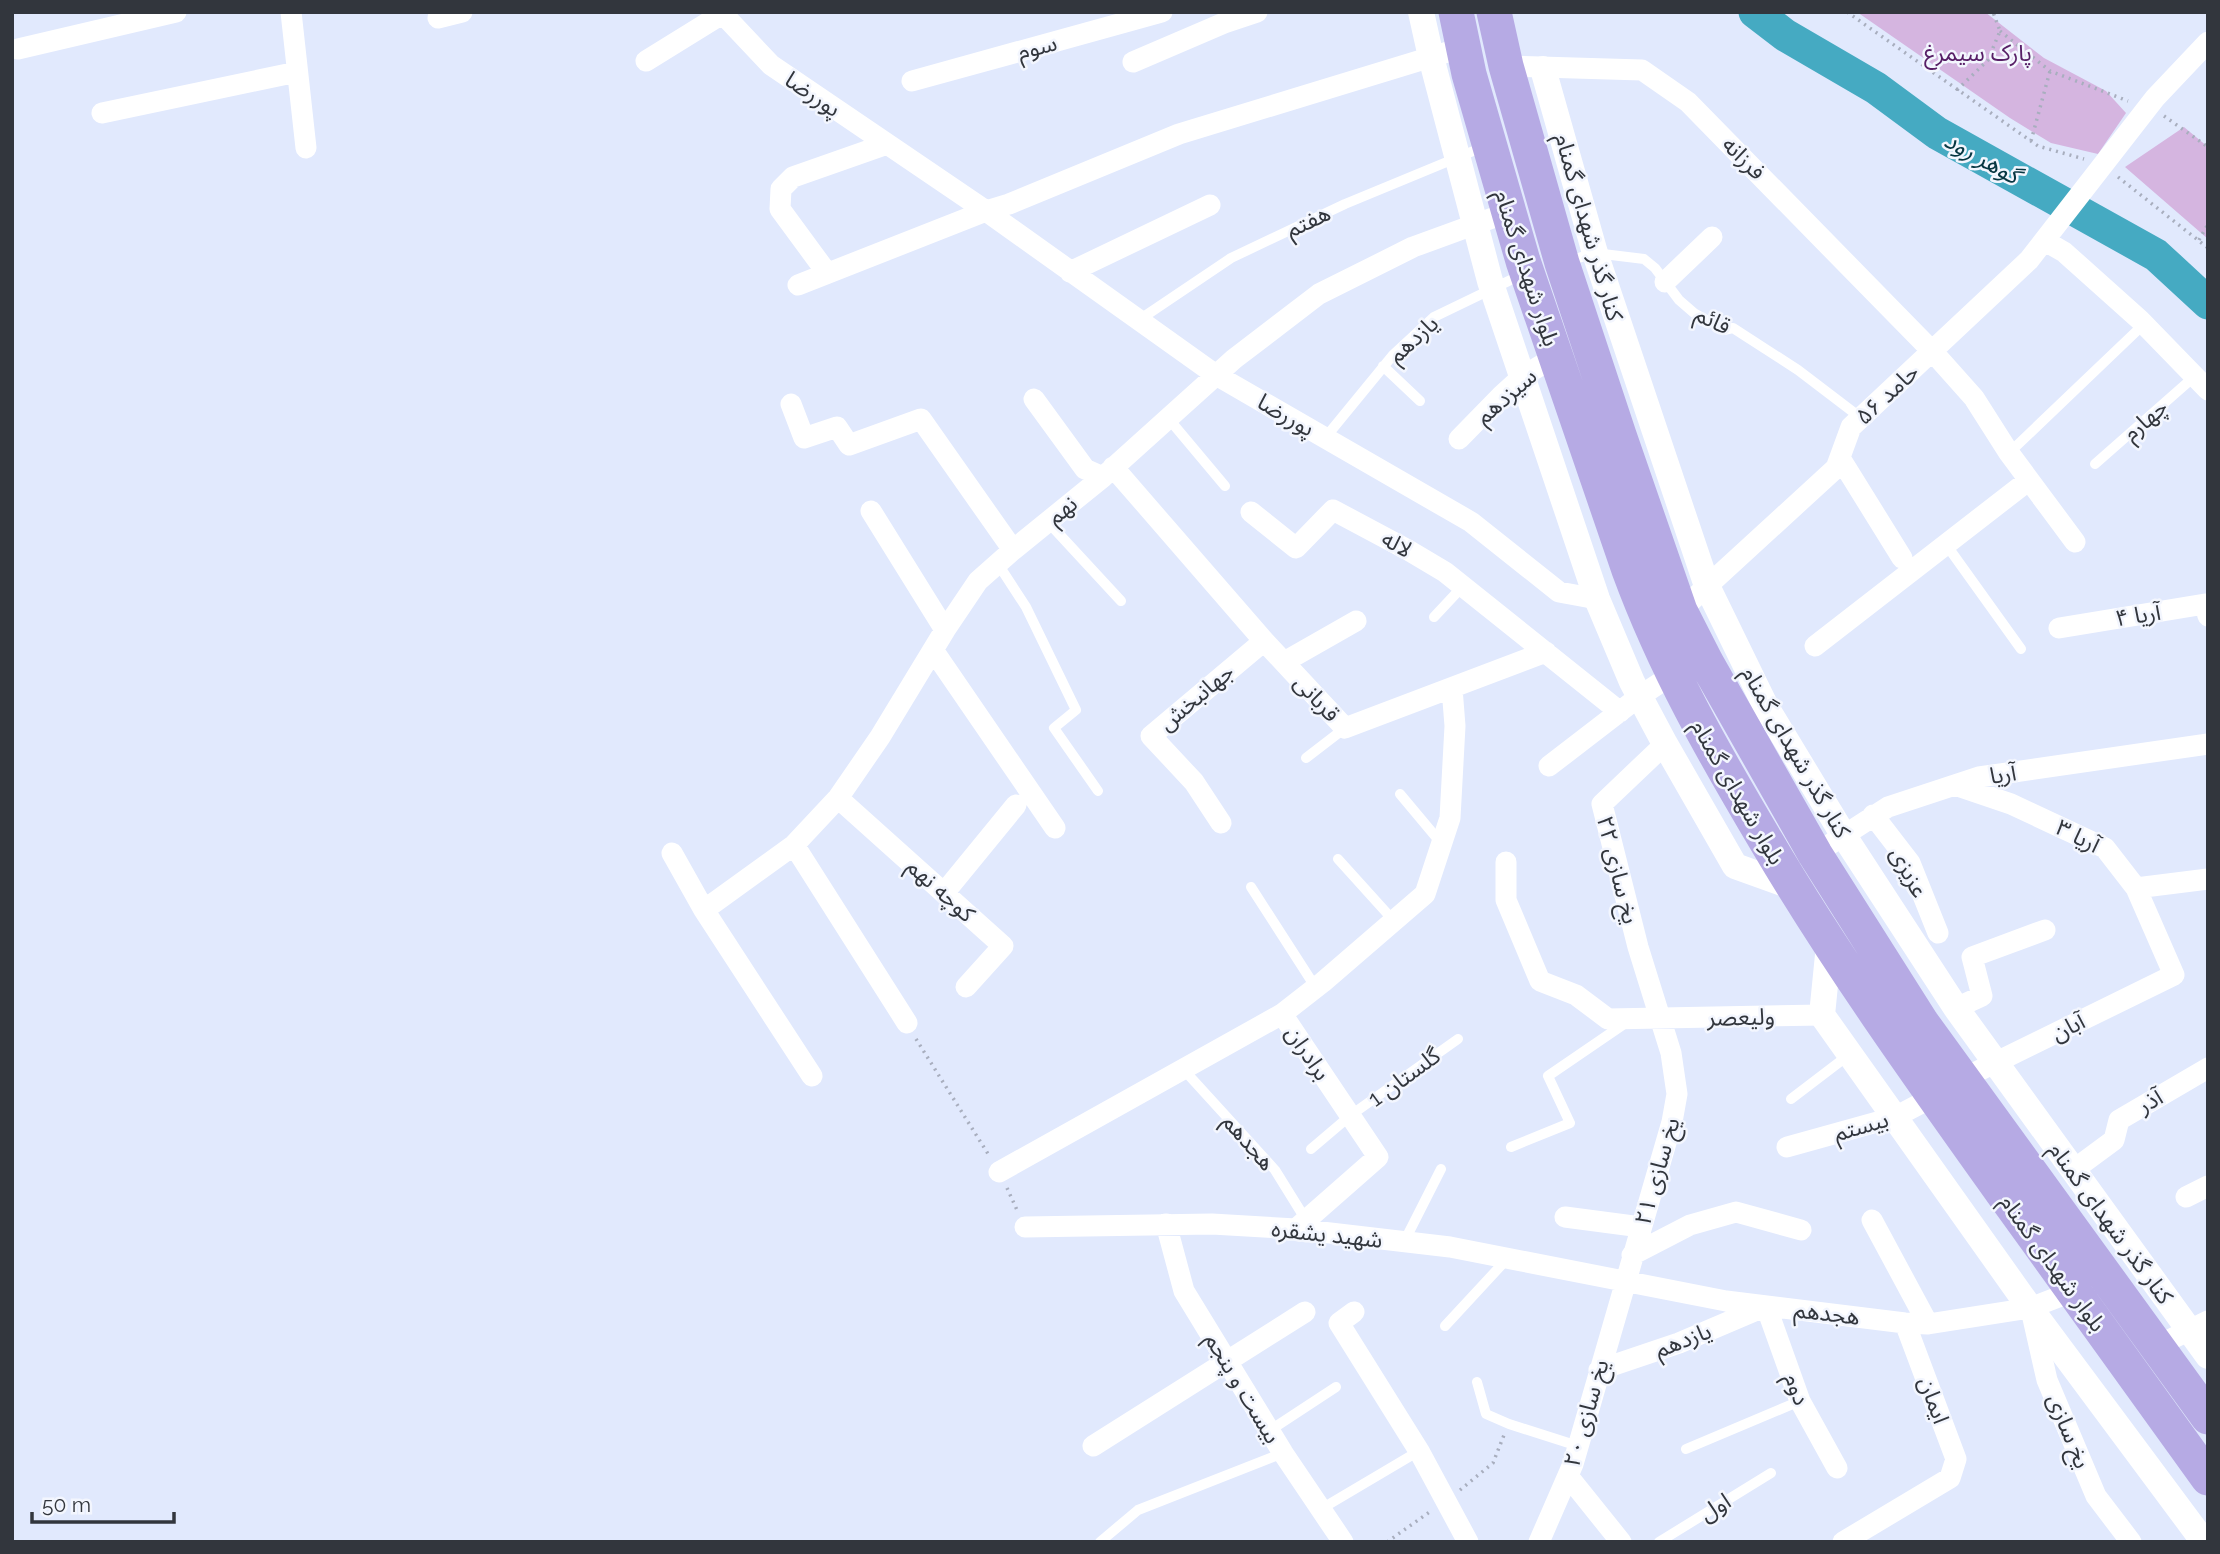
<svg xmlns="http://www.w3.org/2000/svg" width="2220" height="1554" font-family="Raleway,'Noto Sans Arabic',sans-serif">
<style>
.green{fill:#d5b5e0}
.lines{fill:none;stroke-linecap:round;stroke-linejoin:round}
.river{stroke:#45aac2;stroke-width:33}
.path{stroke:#a8aebe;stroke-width:3.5;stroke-dasharray:2 5;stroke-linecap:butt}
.service{stroke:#fff;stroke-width:10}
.minor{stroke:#fff;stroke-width:21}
.tertiary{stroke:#fff;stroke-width:26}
.trunk{stroke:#b6aae4;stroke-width:35}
.labels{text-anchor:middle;stroke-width:5;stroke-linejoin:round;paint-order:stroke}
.street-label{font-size:23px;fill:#32363d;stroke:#f3f6fe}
.park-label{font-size:23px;fill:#571e66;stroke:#f3f6fe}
.water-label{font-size:24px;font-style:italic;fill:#073742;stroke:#f3f6fe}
</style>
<rect width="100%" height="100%" fill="#e1e9fd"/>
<path class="green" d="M1857,12h128l59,46 62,33 20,22 -28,41 -47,-11 -41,-25z
M2184,127l24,20v92l-83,-72z"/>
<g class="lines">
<path class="river" d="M1755,12l30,23 91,53 61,45 219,122 52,48"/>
<path class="path" d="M1847,12l191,134 46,13
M2000,31l50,40 78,30
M1957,90l31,-30 12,-29 -7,-19
M2164,116l44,31
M2031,141l19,-70
M2118,177l90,71
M2199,240l9,-16
M916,1039l74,118
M1007,1188l10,22
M1460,1490l33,-27 11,-28
M1387,1542l44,-31"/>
<path class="service" d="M1565,262l30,-9 49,6 11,9 24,32 15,13 30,17 9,-2 65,42 63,48
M1139,320l92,-62 114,-54 138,-57
M1383,366l37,35
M1168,418l57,68
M1325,438l68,-83 41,-38 87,-42
M2009,453l135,-129
M2095,464l100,-88
M1048,522l73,79
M1945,543l76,106
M998,564l28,43 50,103 -22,18 44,63
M1434,617l29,-31
M1306,758l39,-30
M1400,794l41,49
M1338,859l56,62
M1251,887l65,101
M1184,1070l91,100 31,50
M1791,1099l59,-45
M1511,1147l59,-24 -22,-47 79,-54
M1311,1149l40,-34 107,-76
M1404,1242l37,-73
M1445,1326l62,-67
M1477,1382l9,32 23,10 69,22
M1269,1431l67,-44
M1686,1449l114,-48
M1321,1509l98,-58
M1100,1542l38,-32 145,-57
M1659,1542l112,-69"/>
<path class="minor" d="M291,12l15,136
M721,12l50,53 215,146 230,164 255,147 88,70 38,7
M438,18l24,-6
M18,49l158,-37
M646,61l76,-47
M1133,62l91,-39 33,-11
M1506,66l136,4 46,32 245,250 41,46 35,55 66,89
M912,81l250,-69
M102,113l195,-41
M2045,241l19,11 76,68 68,70
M1070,272l140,-67
M827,273l-47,-64 1,-20 12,-12 94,-33
M1665,282l47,-45
M798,285l188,-74 23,-7 170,-70 285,-87
M1034,399l51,70 18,8
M791,404l13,34 33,-11 12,18 72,-26 92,131
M1459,439l42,-43 22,-20 32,-19
M1840,458l62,100
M1113,467l151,174 81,87 201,-76
M871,511l74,119
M1251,512l45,36 37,-38 75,40 37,22 175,140
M1680,611l156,-143 15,-41 178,-167 126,-162 53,-56
M2059,628l146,-24 3,12
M1815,646l214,-166
M933,650l122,178
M1284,662l72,-41
M1549,766l91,-70 32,-21
M1955,785l56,19 94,44 31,40 38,87 -212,104
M838,798l165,148 -37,41
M1873,815l37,48 28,70
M1221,823l-27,-41 -43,-46 113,-95
M794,845l113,178
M672,853l32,57 108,166
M1815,854l73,-47 91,-30 229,-33
M1506,862v38l34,81 36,14 32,24 214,-4
M2136,888l72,-9
M944,893l72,-88
M704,910l90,-65 44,-47 42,-61 65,-107 33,-49 35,-31 90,-73 131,-118 85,-65 94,-47 96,-35
M1956,1008l26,-12 -10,-39 73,-27
M1282,1014l96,143 -82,72
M1787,1147l108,-30 38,-20
M2072,1171l42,-31 5,-20 89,-52
M999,1172l283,-158 41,-32 102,-88 25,-76 5,-92 -3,-38
M2186,1197l22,-11
M1565,1217l76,10
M1872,1220l56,104
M1166,1224l18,67 99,162 60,89
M1025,1227l187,-3 84,5 154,18 276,54 179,22 23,1 102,-16 44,-17
M1632,1255l58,-30 46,-13 65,18
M1354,1312l-15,11 80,128 49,91
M2032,1314l15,66 49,116 35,46
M2157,1346l51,-25
M1599,1370l80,-27 87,-37 34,95 37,67
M1093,1446l212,-134
M1568,1476l53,66
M1539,1542l34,-78 99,-342 5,-28 -6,-41 -33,-106 -36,-143 63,-60
M1843,1542l107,-64 6,-19 -51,-136"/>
<path class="tertiary" d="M1421,12l10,45 59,224 107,318 35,83 33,62 70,122 58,21
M1543,69l52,184 112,333 59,121 78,129 112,172 252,348
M1829,945l-7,70 208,293 174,234"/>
<path class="trunk" d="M1456,12l13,62 54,187 106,309c36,98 84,182 137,271 72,122 154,236 236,351 69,95 137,191 206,286
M1494,12l12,54 56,197 57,172 61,176 26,51 109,192 107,169 286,394"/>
</g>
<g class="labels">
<g class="street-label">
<text transform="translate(1037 47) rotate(-15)" y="8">سوم</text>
<text transform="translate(813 94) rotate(34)" y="8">پوررضا</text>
<text transform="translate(1744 158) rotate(45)" y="8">فرزانه</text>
<text transform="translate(1308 221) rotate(-25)" y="8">هفتم</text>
<text transform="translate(1589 227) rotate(74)" y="8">کنار گذر شهدای گمنام</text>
<text transform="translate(1527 268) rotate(72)" y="8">بلوار شهدای گمنام</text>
<text transform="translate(1713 320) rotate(26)" y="8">قائم</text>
<text transform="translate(1413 339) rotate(-42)" y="8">یازدهم</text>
<text transform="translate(1887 394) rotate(-43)" y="8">حامد ۵۶</text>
<text transform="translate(1506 396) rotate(-41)" y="8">سیزدهم</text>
<text transform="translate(1286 415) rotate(30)" y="8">پوررضا</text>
<text transform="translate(2145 420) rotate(-41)" y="8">چهارم</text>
<text transform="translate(1062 510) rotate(-39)" y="8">نهم</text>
<text transform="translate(1397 544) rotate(29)" y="8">لاله</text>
<text transform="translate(2138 615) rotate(-9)" y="8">آریا ۴</text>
<text transform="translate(1196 697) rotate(-40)" y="8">جهانبخش</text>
<text transform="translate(1317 698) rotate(47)" y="8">قربانی</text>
<text transform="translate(1796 752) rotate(60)" y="8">کنار گذر شهدای گمنام</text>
<text transform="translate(2003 774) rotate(-9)" y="8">آریا</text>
<text transform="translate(1738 792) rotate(60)" y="8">بلوار شهدای گمنام</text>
<text transform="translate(2078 836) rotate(27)" y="8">آریا ۳</text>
<text transform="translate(1618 870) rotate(76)" y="8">یخ سازی ۲۲</text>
<text transform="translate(1909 872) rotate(62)" y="8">عزیزی</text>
<text transform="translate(941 890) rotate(42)" y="8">کوچه نهم</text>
<text transform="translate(1741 1017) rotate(-1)" y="8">ولیعصر</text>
<text transform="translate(2068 1027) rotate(-26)" y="8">آبان</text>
<text transform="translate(1308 1053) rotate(56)" y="8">برادران</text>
<text transform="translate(1404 1077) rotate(-36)" y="8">گلستان 1</text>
<text transform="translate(2150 1101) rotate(-30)" y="8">آذر</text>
<text transform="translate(1861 1126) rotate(-16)" y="8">بیستم</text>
<text transform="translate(1249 1142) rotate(49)" y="8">هجدهم</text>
<text transform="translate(1657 1171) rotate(-74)" y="8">یخ سازی ۲۱</text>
<text transform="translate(2111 1223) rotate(54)" y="8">کنار گذر شهدای گمنام</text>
<text transform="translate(1327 1234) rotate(6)" y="8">شهید یشقره</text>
<text transform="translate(2053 1263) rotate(54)" y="8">بلوار شهدای گمنام</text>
<text transform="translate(1827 1313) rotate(7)" y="8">هجدهم</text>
<text transform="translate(1683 1340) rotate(-21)" y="8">یازدهم</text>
<text transform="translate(1243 1388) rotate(59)" y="8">بیست و پنجم</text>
<text transform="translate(1797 1389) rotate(68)" y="8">دوم</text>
<text transform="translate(1934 1400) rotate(70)" y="8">ایمان</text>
<text transform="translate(1586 1413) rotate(-74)" y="8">یخ سازی ۲۰</text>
<text transform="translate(2069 1431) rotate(68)" y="8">یخ سازی</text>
<text transform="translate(1715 1507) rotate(-32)" y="8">اول</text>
</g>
<g class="park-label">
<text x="1978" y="61">پارک سیمرغ</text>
</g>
<g class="water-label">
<text transform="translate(1982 158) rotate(29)" y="8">گوهر رود</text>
</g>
</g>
<rect width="2220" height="1554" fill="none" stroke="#32363d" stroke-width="28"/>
<path d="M32 1512v10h142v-10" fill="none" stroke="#32363d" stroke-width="3.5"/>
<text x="42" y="1512" font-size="21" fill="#32363d" stroke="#f3f6fe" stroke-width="5" paint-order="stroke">50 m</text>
</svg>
